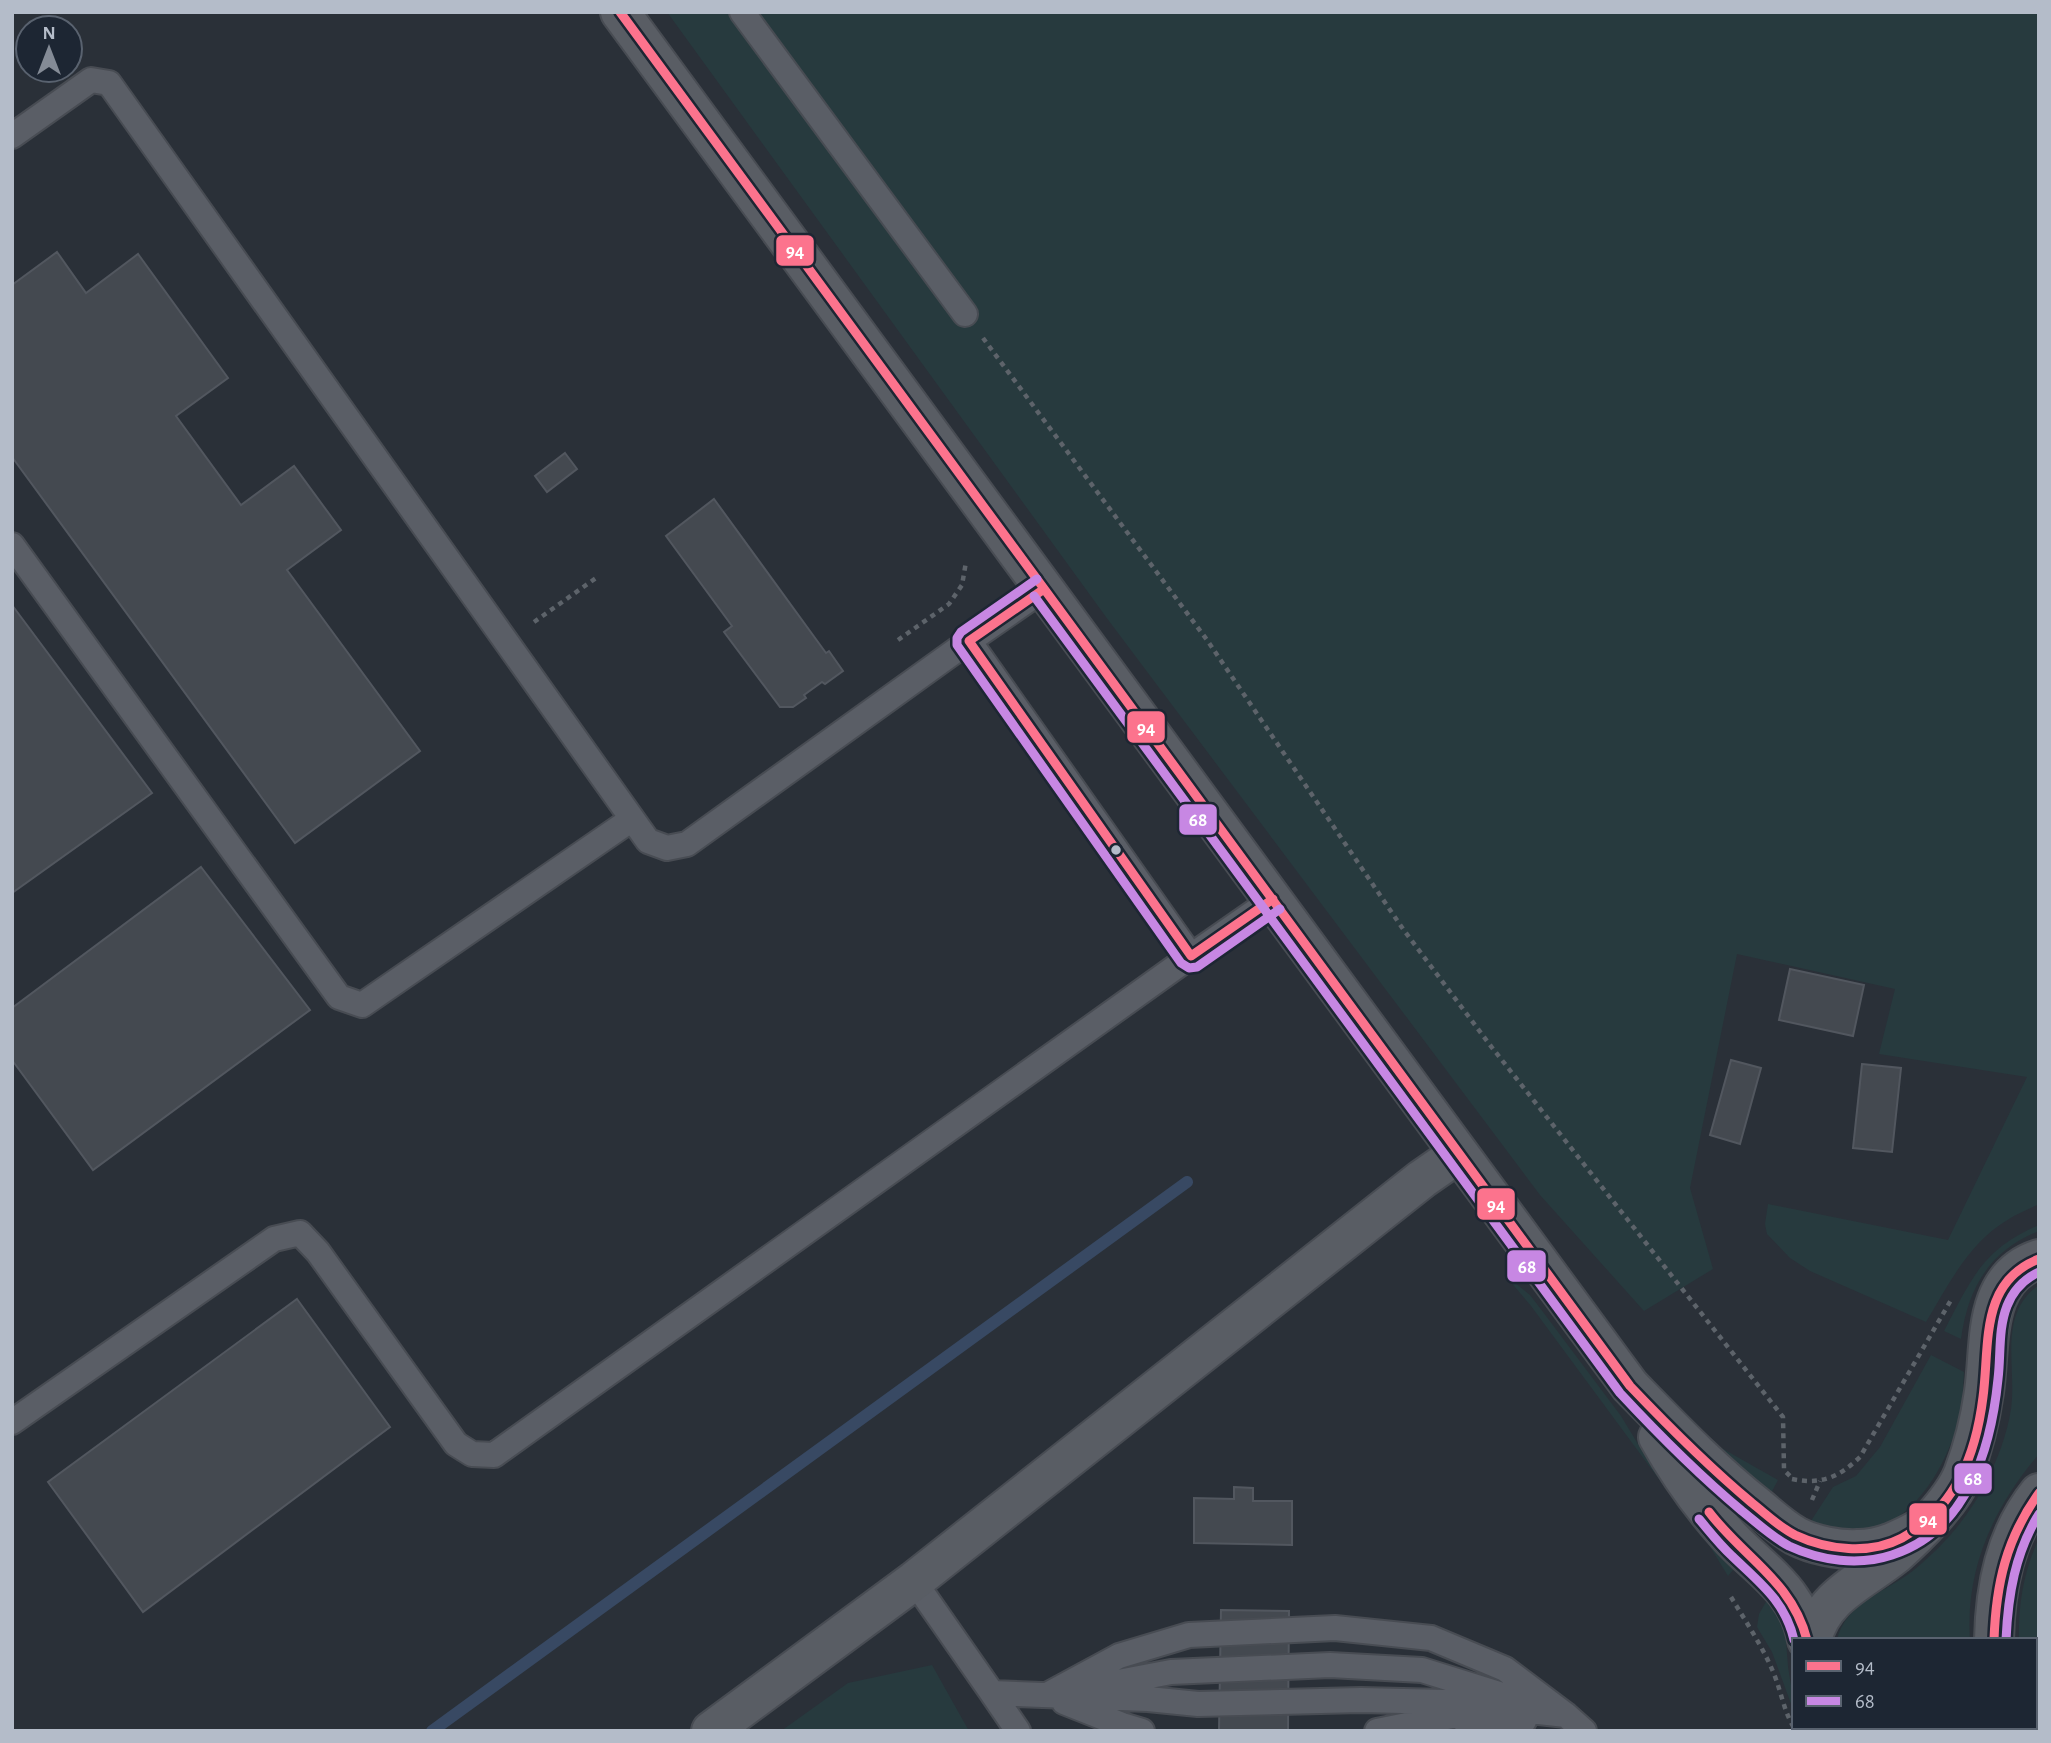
<svg xmlns="http://www.w3.org/2000/svg" width="2051" height="1743" font-family="'Alegreya Sans',sans-serif">
<style>
.green{fill:#273a3e}
.lines{fill:none;stroke-linecap:round;stroke-linejoin:round}
.stream{stroke:#384963;stroke-width:12}
.building{fill:#444950;stroke:#52575f;stroke-width:2}
.lane-casing{stroke:#484c53;stroke-width:28}
.secondary-casing{stroke:#484c53;stroke-width:42}
.path{stroke:#5d636a;stroke-width:4.5;stroke-dasharray:5 5;stroke-linecap:butt}
.lane{stroke:#5a5e66;stroke-width:24}
.secondary{stroke:#595d64;stroke-width:38}
.bus-1-casing{stroke:#1d2633;stroke-width:14}
.bus-2-casing{stroke:#1d2633;stroke-width:14}
.bus-1{stroke:#fc738d;stroke-width:9}
.bus-2{stroke:#c787e3;stroke-width:9}
.bus-dot{fill:#b4bcc9;stroke:#1d2633;stroke-width:2.5}
.line-badge{stroke:#1d2633;stroke-width:2.5}
.badge-label{font-size:19px;text-anchor:middle;font-weight:bold;fill:#fff}
</style>
<rect width="100%" height="100%" fill="#2a3038"/>
<path class="green" d="M667,12h1372v1192c-10,5 -21,9 -30,15 -40,23 -60,65 -83,103l-116,-51 -20,-13 -23,-24 -2,-10 3,-20 180,36 79,-163 -148,-23 16,-65 -158,-35 -47,234 23,81 -69,42 -104,-116 -434,-578z
M2039,1225v6c-50,20 -71,57 -78,108l-17,-8c27,-51 38,-82 95,-106z
M1504,1274l26,21 10,13 81,108 40,66 -130,-176z
M2039,1285v169c-45,53 -74,114 -69,186h-133c8,-37 51,-49 77,-70 29,-24 54,-52 71,-86 12,-23 22,-49 26,-75 6,-42 -14,-95 28,-124z
M1931,1355l33,17c-1,14 -1,29 -4,43 -12,50 -50,118 -109,118 -14,0 -29,-6 -42,-9l24,-37 23,-11 24,-29z
M1702,1437l76,43 -9,17z
M1692,1517l47,46 -11,13z
M2039,1538v124l-4,6v-28h-16c-1,-35 5,-70 20,-102z
M1771,1593c18,20 14,55 18,80 2,14 5,25 5,39l-22,-60 -15,-25 2,-13z
M932,1665l37,66h-188l67,-48z"/>
<g class="lines">
<path class="stream" d="M432,1731l755,-549"/>
</g>
<path class="building" d="M57,252l29,41 52,-39 90,124 -52,38 65,89 53,-39 47,64 -54,40 133,181 -125,92 -283,-386v-172z
M565,453l12,16 -30,23 -12,-16z
M714,499l112,154 3,-2 14,20 -18,13 -3,-2 -18,13 2,3 -13,9h-13l-56,-75 8,-6 -66,-90z
M12,605l140,188 -140,100z
M201,867l109,143 -217,160 -81,-110v-52z
M1790,969l74,16 -11,51 -74,-16z
M1731,1060l30,8 -21,76 -30,-9z
M1862,1064l39,4 -9,84 -39,-4z
M297,1299l93,128 -247,185 -95,-130z
M1234,1487l19,1v13h39v44l-98,-2v-45l40,1z
M1221,1610l68,1 -1,120h-69z"/>
<g class="lines">
<defs>
<path id="lane" d="M742,12l223,302
M12,136l79,-56 18,3 539,758 19,7 20,-4 282,-203
M12,545l327,452 23,8 270,-186
M1044,589l-75,52 222,315 82,-57
M12,1422l262,-183 26,-6 18,19 138,192 16,10 22,1 697,-499
M914,1581l78,112 156,6 50,5 163,-4 84,2 121,13
M1092,1687l79,-15 159,-7 92,5 93,29
M992,1693l26,38
M1047,1695l72,-39 70,-21 146,-7 96,10 74,31 61,46 18,16
M1064,1702l58,23 20,6
M1377,1731l75,-15h16
M1467,1731l5,-4 52,-6"/>
<path id="secondary" d="M620,12l1010,1374c41,42 82,85 128,121 12,10 24,21 38,29 17,9 43,14 62,13 24,0 45,-11 65,-22
M1658,1437c19,34 43,68 69,97 32,36 71,54 80,106
M1812,1640c10,-44 51,-59 83,-85 22,-19 57,-54 68,-81 10,-26 17,-54 21,-82 7,-47 -3,-114 55,-133
M1994,1640c1,-53 11,-105 45,-147
M1846,1727l3,4
M711,1731l203,-150 508,-402 36,-25
M1955,1731l5,-4"/>
</defs>
<use href="#lane" class="lane-casing"/>
<use href="#secondary" class="secondary-casing"/>
<path class="path" d="M983,338l224,302 196,289 87,116 293,372 1,53 9,9
M534,622l62,-44
M898,640l51,-36 13,-19 4,-23
M1792,1479c30,6 47,-2 68,-22l91,-157
M1812,1500l8,-19
M1731,1597c15,25 32,50 43,77 8,20 10,39 22,57
M2035,1693l4,-6
M2015,1731l2,-4"/>
<use href="#lane" class="lane"/>
<use href="#secondary" class="secondary"/>
<defs>
<path id="bus-1" d="M620,12l1010,1374c39,41 79,81 122,117 14,11 27,24 43,32 32,15 75,20 107,3 54,-30 74,-84 81,-141 7,-52 -4,-115 56,-138
M1044,589l-75,52 222,315 82,-57
M1709,1512c35,46 83,69 98,128
M1994,1640c2,-56 12,-101 45,-147"/>
<path id="bus-2" d="M1037,579l-76,53 -4,6v7l224,318 8,5 8,-1 83,-58
M1034,596l586,797c39,42 79,82 122,118 15,12 30,26 47,35 32,15 70,20 103,9 75,-24 99,-106 106,-176 3,-24 0,-50 9,-73 6,-15 17,-27 32,-34
M1699,1519c11,13 21,26 33,37 28,27 53,45 62,84
M2006,1640c2,-45 9,-87 33,-126"/>
</defs>
<use href="#bus-1" class="bus-1-casing"/>
<use href="#bus-2" class="bus-2-casing"/>
<use href="#bus-1" class="bus-1"/>
<use href="#bus-2" class="bus-2"/>
</g>
<circle class="bus-dot" cx="1116" cy="850" r="6"/>
<g class="line-badge">
<rect x="775" y="234" width="40" height="33" rx="7" fill="#fc738d"/>
<rect x="1126" y="710" width="40" height="34" rx="7" fill="#fc738d"/>
<rect x="1178" y="803" width="40" height="33" rx="7" fill="#c787e3"/>
<rect x="1476" y="1187" width="40" height="34" rx="7" fill="#fc738d"/>
<rect x="1506" y="1249" width="41" height="34" rx="7" fill="#c787e3"/>
<rect x="1953" y="1462" width="40" height="33" rx="7" fill="#c787e3"/>
<rect x="1908" y="1502" width="40" height="34" rx="7" fill="#fc738d"/>
</g>
<g class="badge-label">
<text x="795" y="257">94</text>
<text x="1146" y="734">94</text>
<text x="1198" y="826">68</text>
<text x="1496" y="1211">94</text>
<text x="1527" y="1273">68</text>
<text x="1973" y="1485">68</text>
<text x="1928" y="1526">94</text>
</g>
<rect width="2051" height="1743" fill="none" stroke="#b4bcc9" stroke-width="28"/>
<rect x="1792" y="1638" width="245" height="91" fill="#1d2633" stroke="#59626f" stroke-width="2"/>
<rect x="1806" y="1661" width="35" height="10" fill="#fc738d" stroke="#59626f" stroke-width="2"/>
<text x="1855" y="1673" font-size="21" fill="#b4bcc9">94</text>
<rect x="1806" y="1696" width="35" height="10" fill="#c787e3" stroke="#59626f" stroke-width="2"/>
<text x="1855" y="1708" font-size="21" fill="#b4bcc9">68</text>
<g transform="translate(49 49)"><circle r="33" fill="#1d2633" stroke="#59626f" stroke-width="2"/>
<path d="M0-5L12 26L0 18L-12 26Z" fill="#848b96"/>
<text y="-10" font-size="19" font-weight="bold" text-anchor="middle" fill="#b4bcc9">N</text>
</g>
</svg>
